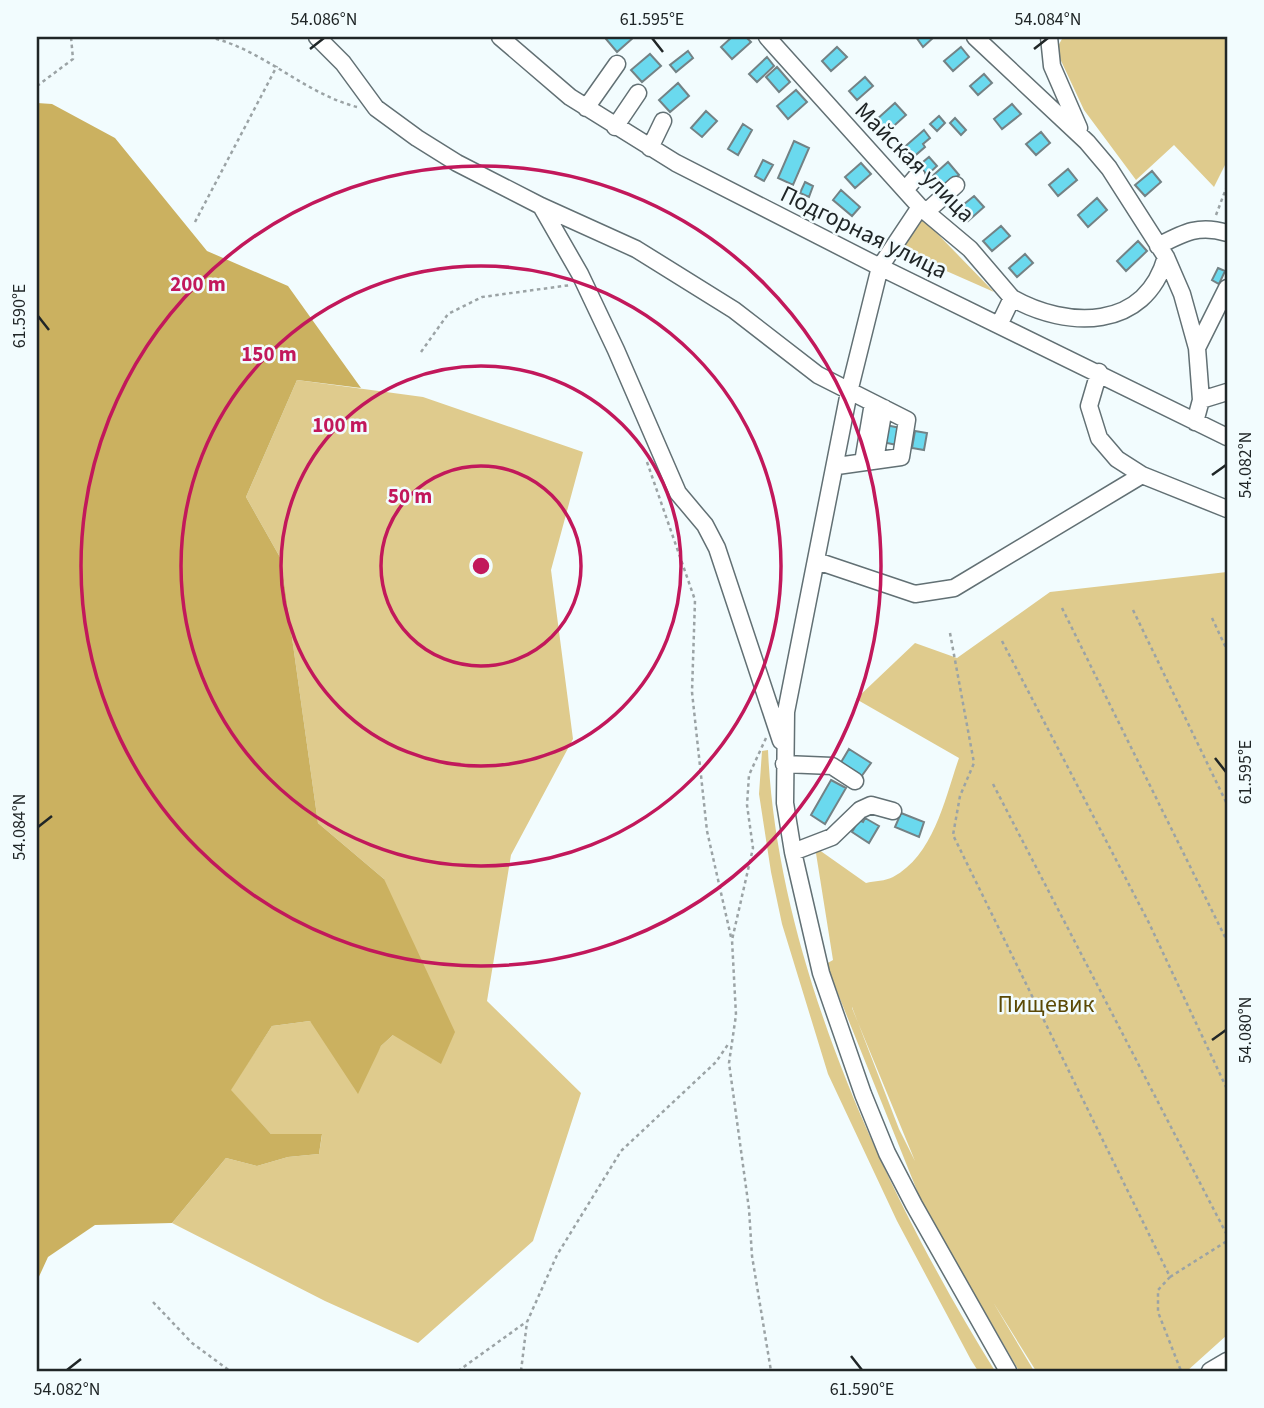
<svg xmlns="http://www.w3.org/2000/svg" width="1264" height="1408" font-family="'Source Sans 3',sans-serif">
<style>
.green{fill:#dfcb8d;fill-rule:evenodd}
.water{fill:#cbb160}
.building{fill:#6ad9ee;stroke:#738285;stroke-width:2}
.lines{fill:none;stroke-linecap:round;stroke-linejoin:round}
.minor-casing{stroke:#627074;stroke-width:19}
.path{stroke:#9ba3a5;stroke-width:2.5;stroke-dasharray:3.5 3.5;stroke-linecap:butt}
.minor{stroke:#fff;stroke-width:16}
.ticks{fill:none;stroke:#202627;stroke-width:2.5}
.ring{fill:none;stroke:#c2185b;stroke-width:3.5}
.labels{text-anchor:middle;stroke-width:5;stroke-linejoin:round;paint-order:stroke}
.street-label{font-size:24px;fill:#202627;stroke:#f2fcfe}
.park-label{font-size:24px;fill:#5b4906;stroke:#f2fcfe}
.centre{fill:#c2185b;stroke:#f2fcfe;stroke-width:3.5}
.ring-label{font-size:21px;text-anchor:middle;font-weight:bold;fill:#c2185b;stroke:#f2fcfe;stroke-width:5;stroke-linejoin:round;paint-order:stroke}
.neatline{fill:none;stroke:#202627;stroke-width:2.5}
.ticks-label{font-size:18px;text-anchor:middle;fill:#202627}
</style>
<rect width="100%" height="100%" fill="#f2fcfe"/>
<path class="green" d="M1063,37l164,2v122l-13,26 -40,-42 -38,35 -52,-70 -28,-60z
M923,219l71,73 -93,-41z
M297,380l126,17 160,55 -32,118 22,169 -62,116 -24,146 94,92 -48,148 -115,102 -93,-42 -153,-78 54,-65 31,8 31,-9 31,-3 3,-19 -51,-1 -41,-44 42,-64 38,-5 61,42 10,-17 12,-11 -9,-156 -66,-56 -37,-264 -35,-62z
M1227,572v763l-40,36h-151l-43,-69 41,69h-15l-97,-168 -96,-239 7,-4 -18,-113 51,36c8,-2 20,-2 27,-6 41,-22 52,-79 66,-119l-103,-59 59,-56 42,15 93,-66zM852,1007v1l63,153 -16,-32z
M768,750c9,211 117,444 227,621h-17l-7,-11 -74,-139 -69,-147 -46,-150 -11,-52 -12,-78 3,-43z"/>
<path class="water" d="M37,103l15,1 63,34 92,113 81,35 73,102 -64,-8 -51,117 35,62 37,264 66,56 71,153 -14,32 -48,-29 -12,11 -23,48 -48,-73 -38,5 -41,64 40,44h51l-3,20 -31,3 -31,9 -31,-8 -54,65 -77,2 -47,32 -11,24z"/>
<path class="building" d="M609,37h25l-17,15 -11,-13z
M732,37h14l5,5 -19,17 -11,-12z
M916,37h18l-11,10z
M837,47l10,10 -16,14 -9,-10z
M961,47l8,10 -16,14 -9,-10z
M688,51l5,7 -17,14 -6,-7z
M650,54l11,12 -19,16 -11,-12z
M767,57l7,9 -17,16 -8,-8z
M777,67l13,15 -11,10 -13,-15z
M984,74l8,9 -14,12 -8,-9z
M865,77l8,9 -16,14 -8,-9z
M678,83l11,13 -19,16 -11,-12z
M796,90l11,12 -19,17 -11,-13z
M895,103l11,12 -19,17 -11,-12z
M1012,104l9,10 -19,15 -8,-10z
M706,111l11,10 -15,16 -11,-9z
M939,116l6,7 -8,8 -7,-7z
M955,118l11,12 -5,5 -11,-12z
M743,124l9,6 -14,25 -10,-6z
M924,130l6,8 -7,6 2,3 -15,13 -9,-10z
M1041,132l9,11 -14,12 -10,-11z
M794,141l15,7 -16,37 -15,-7z
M929,157l8,9 -12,11 -8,-10z
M763,160l10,5 -9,16 -9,-5z
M948,162l11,13 -19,16 -11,-12z
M861,163l10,11 -16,14 -10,-11z
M1068,169l9,11 -19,16 -9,-11z
M1152,171l9,11 -16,14 -10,-11z
M805,182l8,4 -4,11 -9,-4z
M841,190l19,17 -8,9 -19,-16z
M974,196l10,11 -16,14 -10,-12z
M1097,198l10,12 -19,17 -10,-12z
M1001,226l9,10 -18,15 -9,-10z
M1138,241l9,10 -21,20 -9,-10z
M1025,254l8,9 -16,14 -8,-9z
M1218,268l7,3 -6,13 -7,-4z
M876,423l39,8 -3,17 -40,-8z
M915,431l12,2 -3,17 -12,-2z
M849,749l22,14 -10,14 -21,-13z
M831,780l15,8 -21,36 -14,-9z
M901,813l23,9 -5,15 -24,-10z
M865,818l14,8 -10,17 -17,-11 7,-12 4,2z"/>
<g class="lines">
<defs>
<path id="minor" d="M317,37l26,26 33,45 41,30 40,25 84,43 95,43 98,61 84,65 89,45 -6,37 -64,9
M500,37l70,60 106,66 204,104 347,170
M767,37l153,170 50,42 42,49 -12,25
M975,37l112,105 22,26 57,89 16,37 15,54 4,52 -6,22
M1049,37l3,29 27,62
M586,108l31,-44
M615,127l23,-34
M650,148l13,-27
M905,190l12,-14
M541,206l39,68 36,76 62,143 27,32 12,23 64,193
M920,207l-40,60 -31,125 -63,320 -1,91 8,49 28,121 42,121 24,59 27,52 94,166
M926,212l30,-27
M1158,246c25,-13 41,-22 69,-13
M1012,298c55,31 133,33 154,-41
M1197,348l30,-60
M1099,372l-10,34 10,32 18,21 25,16 85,34
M1201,400l26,-8
M875,460l9,-52
M863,462l10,-59
M817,561l98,33 39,-6 188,-113
M784,764l48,2 23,15
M793,852l39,-15 28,-27 11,-5 22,6
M1210,1371l17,-10"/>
</defs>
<use href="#minor" class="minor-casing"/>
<path class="path" d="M209,37c54,12 94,56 148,70
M37,86l36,-27 -2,-22
M1216,215l11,-29
M195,222l82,-156
M421,352l27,-38 34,-17 89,-12
M647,462l48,138 -3,92 15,139 24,106
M1062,608l165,333
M1133,610l94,194
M1212,618l15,32
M950,633l24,130 -14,33 -7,39 217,442 -12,13v22l23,59
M1002,641l147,282 78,166
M766,738l-17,37 -2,30 6,43 -21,92 4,75 -7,48 20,146 3,47 19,115
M993,784l234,451
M1170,1277l57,-36
M153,1302l39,41 38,28
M458,1371l68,-49
M521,1371l6,-49 30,-67 64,-104 95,-89 13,-19"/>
<use href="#minor" class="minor"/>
</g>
<path class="ticks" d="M652,38l11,14M310,49l14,-11M1034,49l14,-11M38,316l11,14M1212,475l14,-10M1215,758l11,14M38,827l14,-11M1212,1040l14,-10M851,1356l11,14M67,1370l14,-11"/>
<g class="ring">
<circle cx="481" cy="566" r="100"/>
<circle cx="481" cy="566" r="200"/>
<circle cx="481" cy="566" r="300"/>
<circle cx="481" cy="566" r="400"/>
</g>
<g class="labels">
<g class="street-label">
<text transform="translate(915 162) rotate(45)" y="8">Майская улица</text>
<text transform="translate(864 232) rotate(26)" y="8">Подгорная улица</text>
</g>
<g class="park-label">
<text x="1046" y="1012">Пищевик</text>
</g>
</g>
<circle cx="481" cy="566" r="10" class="centre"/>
<g class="ring-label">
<text x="198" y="291">200 m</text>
<text x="269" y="361">150 m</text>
<text x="340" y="432">100 m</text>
<text x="410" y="503">50 m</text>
</g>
<rect width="1264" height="1408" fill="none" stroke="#f2fcfe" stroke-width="77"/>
<rect x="38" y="38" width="1188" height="1332" class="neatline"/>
<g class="ticks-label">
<text x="324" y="25">54.086°N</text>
<text x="652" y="25">61.595°E</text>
<text x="1048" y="25">54.084°N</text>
<text transform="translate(19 316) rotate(-90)" y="6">61.590°E</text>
<text transform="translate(1245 465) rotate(-90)" y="6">54.082°N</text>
<text transform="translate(1245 772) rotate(-90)" y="6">61.595°E</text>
<text transform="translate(19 827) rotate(-90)" y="6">54.084°N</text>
<text transform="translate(1245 1030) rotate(-90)" y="6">54.080°N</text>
<text x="67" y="1395">54.082°N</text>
<text x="862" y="1395">61.590°E</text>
</g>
</svg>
